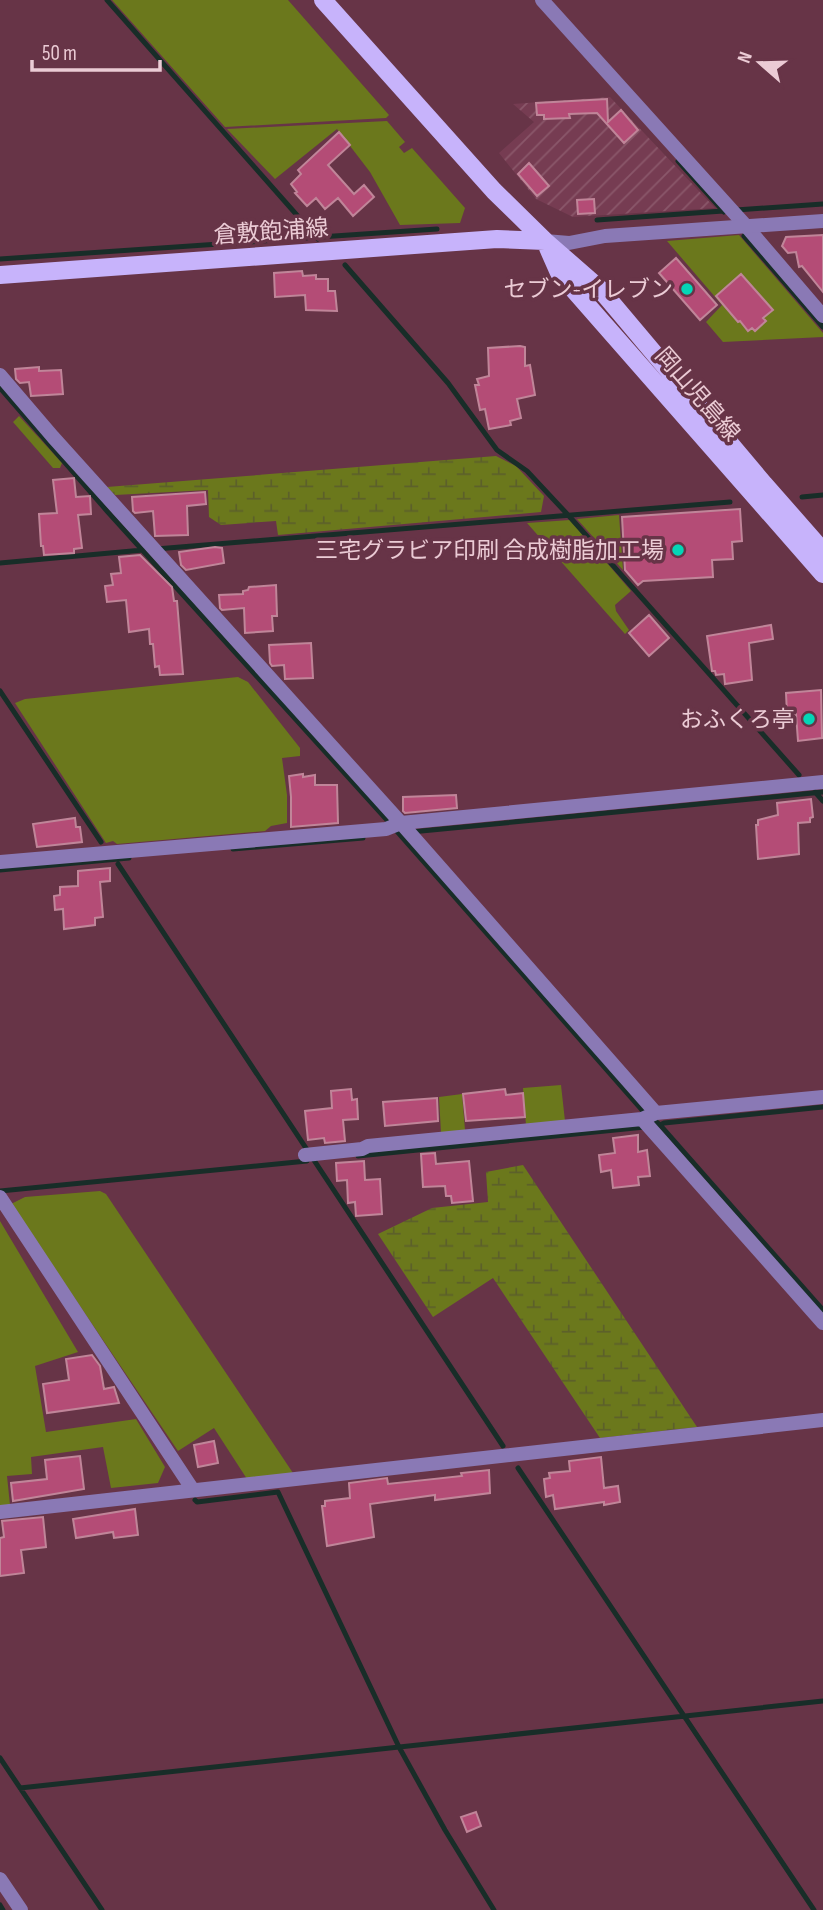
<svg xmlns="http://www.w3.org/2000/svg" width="823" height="1910" font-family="'Sofia Sans Condensed','Noto Sans JP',sans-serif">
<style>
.industrial{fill:url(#industrial-furrows)}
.green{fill:#6b781c}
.wetland{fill:url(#wetland-marsh)}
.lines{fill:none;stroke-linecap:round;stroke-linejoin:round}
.stream{stroke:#182d28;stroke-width:5}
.building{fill:#b44c76;stroke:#c08599;stroke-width:2}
.minor{stroke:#8a79b5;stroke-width:14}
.tertiary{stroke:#8a79b5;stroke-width:14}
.primary{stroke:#c7b3fb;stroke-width:18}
.poi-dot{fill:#05d5b6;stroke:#673447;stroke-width:2.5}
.labels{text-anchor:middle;stroke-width:7;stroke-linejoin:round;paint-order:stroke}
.street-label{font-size:23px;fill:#ebcbd5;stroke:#673447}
.poi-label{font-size:23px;fill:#ebcbd5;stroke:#673447;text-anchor:end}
</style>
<defs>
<pattern id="industrial-furrows" width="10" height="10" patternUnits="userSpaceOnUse" patternTransform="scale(1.75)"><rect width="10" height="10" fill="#763c52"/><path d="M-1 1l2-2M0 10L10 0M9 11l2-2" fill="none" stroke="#8a576a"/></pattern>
<pattern id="wetland-marsh" width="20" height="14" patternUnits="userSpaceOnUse" patternTransform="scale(1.75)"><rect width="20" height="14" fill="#6b781c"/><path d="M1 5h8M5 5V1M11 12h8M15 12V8" fill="none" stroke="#5c602a"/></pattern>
</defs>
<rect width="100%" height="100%" fill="#673447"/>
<path class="industrial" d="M610,97l105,111 -142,9 -37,-18 -37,-46 35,-31 -21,-18z"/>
<path class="green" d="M112,0h176l101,115 -3,3 -161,9z
M387,121l18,21 -6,5 5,6 8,-5 53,60 -5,15 -60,2 -30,-53 -33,-43 -62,50 -48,-50z
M739,235l84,98v4l-100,5 -17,-20 16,-17 -55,-64z
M19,416l43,47 -2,5h-7l-40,-46z
M619,515l4,55 -46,-51z
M570,520l61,71 -16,14 1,6 13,19 -4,4 -98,-111z
M238,677l10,5 52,66v8l-18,2 5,37v28l-16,3 -6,5 -148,13 -4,-3 -7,2 -91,-140 10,-4z
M561,1085l4,36 -39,4 -3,-37z
M462,1094l3,36 -24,3 -2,-36z
M100,1191l6,3 187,279 -46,6 -33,-51 -36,23 -167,-247 14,-7z
M0,1221l78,131 -43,14 11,66 90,-13 29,48 -7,16 -47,5 -8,-41 -72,10 1,17 -25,2 3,29 -10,1z"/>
<path class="wetland" d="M496,456l20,10 28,30 -3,16 -263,23 -2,-14 -55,4 -12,-8 -1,-27 -93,5 -8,-8z
M523,1165l174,262 -97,11 -107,-160 -60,39 -55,-83 54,-26 56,-6 -2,-30z"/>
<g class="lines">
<path class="stream" d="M107,0l211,239
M678,161l46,51
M736,210l87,-6
M597,220l126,-9
M744,236l79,91
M0,259l437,-30
M345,265l103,118 49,67 30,21 42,45 230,259
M0,388l107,123 280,309 256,291 17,14 163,185
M802,497l21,-2
M156,549l574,-47
M0,563l143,-13
M0,691l101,151
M815,792l8,9
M411,832l412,-40
M233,849l130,-11
M118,864l385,582
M0,870l129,-12
M658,1126l6,-3 159,-16
M358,1156l287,-29
M0,1191l307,-30
M518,1468l296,442
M195,1500l2,2 81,-10 121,255 46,83 49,80
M0,1758l102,152
M20,1788l803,-87
M0,1905l3,5"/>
</g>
<path class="building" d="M607,99l1,23 13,-12 17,20 -14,13 -27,-30 -28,1 1,4 -26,1v-4h-7l-1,-12z
M339,132l11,13 -22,20 26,29 10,-9 10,12 -21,19 -15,-18 -13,11 -9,-11 -9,8 -12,-13 2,-1 -6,-8 10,-10 -3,-4z
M529,163l20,23 -12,10 -19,-22z
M594,199l1,14 -17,1 -1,-14z
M823,235v57l-21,-26 -3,1 -3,-15 -8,1 -6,-7 4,-9z
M676,258l41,47 -17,15 -41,-47z
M302,271l1,5 13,-1v4h12v12h7l2,20 -31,-1 -1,-15 -30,2 -1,-24z
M741,274l32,36 -10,8 3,3 -11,10 -3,-3 -4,3 -8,-10 -2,1 -22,-26z
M520,346l5,1v19l5,-1 5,30 -18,4 4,19 -11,3 1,4 -22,4 -4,-20 -5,1 -5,-25h4l-2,-6 12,-3 -1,-28z
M39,367v4l22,-1 2,24 -32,2 -2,-14 -9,1 -4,-4 -1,-10z
M74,478l2,19 14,-1 1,18 -13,1 4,33 -8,1v4l-30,2 -1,-9h-2l-2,-32 18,-1 -4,-33z
M205,492l1,12 -19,2 1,29 -33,1 -2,-25 -18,2 -2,-2 -1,-14z
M740,509l2,32 -10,1 1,17 -21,1 1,17 -70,4 -5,4 -13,-15 -3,-53z
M215,547l7,1 2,15 -38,7 -5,-5 -2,-13z
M140,555l32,32 2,14h3l6,73 -23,1 -1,-9 -4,1 -2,-23h-3l-1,-15 -20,3 -3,-32 -19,2 -2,-16 8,-1 -2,-11 10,-1 -2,-16z
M276,585l1,31h-5l1,15 -28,2 -1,-25 -22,2 -2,-2 -1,-13 24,-1v-3l5,-1 1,-3z
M649,615l20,23 -20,18 -20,-23z
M771,625l2,14 -24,4 3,37 -27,4 -1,-10 -8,1 -1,-4h-3l-5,-35z
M311,643l2,35 -28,1 -1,-14 -12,1 -2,-3 -1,-18z
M821,690l1,48 -24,3 -2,-27h-9l-1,-21z
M303,774v3l12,-2v10h22l1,38 -47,4v-30l-2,-21z
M456,795l1,13 -52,5 -2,-2v-14z
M811,799l2,18 -3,1v4l-12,1 1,31 -41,5 -2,-34h2v-5l20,-5 -1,-12z
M75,818l1,9h4l2,15 -45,5 -4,-23z
M110,868v13l-10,1 3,35 -8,1v7l-31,4 -1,-20 -8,1 -1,-14 6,-1v-8l18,-1v-15z
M351,1089l1,11 5,-1 1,20 -15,1 2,21 -20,2 -1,-5 -16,2 -3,-29 27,-3 -1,-17z
M505,1089l1,6 17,-2 2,24 -59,4 -3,-27z
M437,1098l1,23 -53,5 -2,-24z
M638,1135v17l9,-2 3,26 -12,1 1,8 -26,3 -2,-18 -10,2 -2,-17 16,-2 -2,-15z
M435,1153l1,11 33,-3 4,40 -21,2 -1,-7h-5l-1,-10 -22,1 -2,-33z
M364,1161l1,19 15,-1 2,35 -26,2 -1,-14 -7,1 -1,-23 -10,1 -1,-18z
M92,1355l8,11 4,23 10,-2 5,16 -72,10 -4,-29 26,-4 -3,-21z
M214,1441l4,22 -20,4 -4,-22z
M80,1456l4,33 -71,12 -2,-18 36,-4 -2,-19z
M601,1457l3,31 14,-2 2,16 -16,3v-3l-49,7 -2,-14 -7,2 -2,-18 6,-1 -1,-5 21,-2 -1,-10z
M489,1470l1,23 -55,7v-5l-65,9 4,33 -47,9 -5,-40h3v-5l25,-3 -1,-15 38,-5 1,6 74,-8 -1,-3z
M135,1509l3,26 -24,3 -1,-6 -37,6 -3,-19z
M43,1517l3,30 -25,3 3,23 -24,3v-38l4,-1 -2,-16z
M476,1812l5,14 -14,6 -6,-15z"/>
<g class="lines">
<path class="minor" d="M542,0l204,226 77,90
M0,375l53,62 348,386 255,290
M0,862l386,-33 15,-6 422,-41
M642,1119l181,204
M305,1155l57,-6 6,-3 274,-27 14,-6 167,-16
M0,1197l193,293
M0,1512l823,-92
M0,1879l21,31"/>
<path class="tertiary" d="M545,241l24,2 36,-7 218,-15"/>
<path class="primary" d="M323,0l171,191 51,50 55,48 164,195 59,67
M548,248l11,25 264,301
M0,275l497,-36 48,2"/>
</g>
<g class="poi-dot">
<circle cx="687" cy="289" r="7"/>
<circle cx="678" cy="550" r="7"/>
<circle cx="809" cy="719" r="7"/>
</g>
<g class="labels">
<g class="street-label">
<text transform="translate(271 231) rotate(-4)" y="8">倉敷飽浦線</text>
<text transform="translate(698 394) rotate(49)" y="8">岡山児島線</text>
</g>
<g class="poi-label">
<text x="673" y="297">セブン-イレブン</text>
<text x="664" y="558">三宅グラビア印刷 合成樹脂加工場</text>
<text x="795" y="727">おふくろ亭</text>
</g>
</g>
<g transform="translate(760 63) rotate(290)" stroke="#673447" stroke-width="5" paint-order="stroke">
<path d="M0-5L12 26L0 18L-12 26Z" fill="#ebcbd5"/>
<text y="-10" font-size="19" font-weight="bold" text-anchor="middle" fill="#ebcbd5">N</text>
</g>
<path d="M32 60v10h128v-10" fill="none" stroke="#ebcbd5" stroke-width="3.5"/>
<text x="42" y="60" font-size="21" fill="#ebcbd5" stroke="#673447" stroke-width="5" paint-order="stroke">50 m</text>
</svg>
